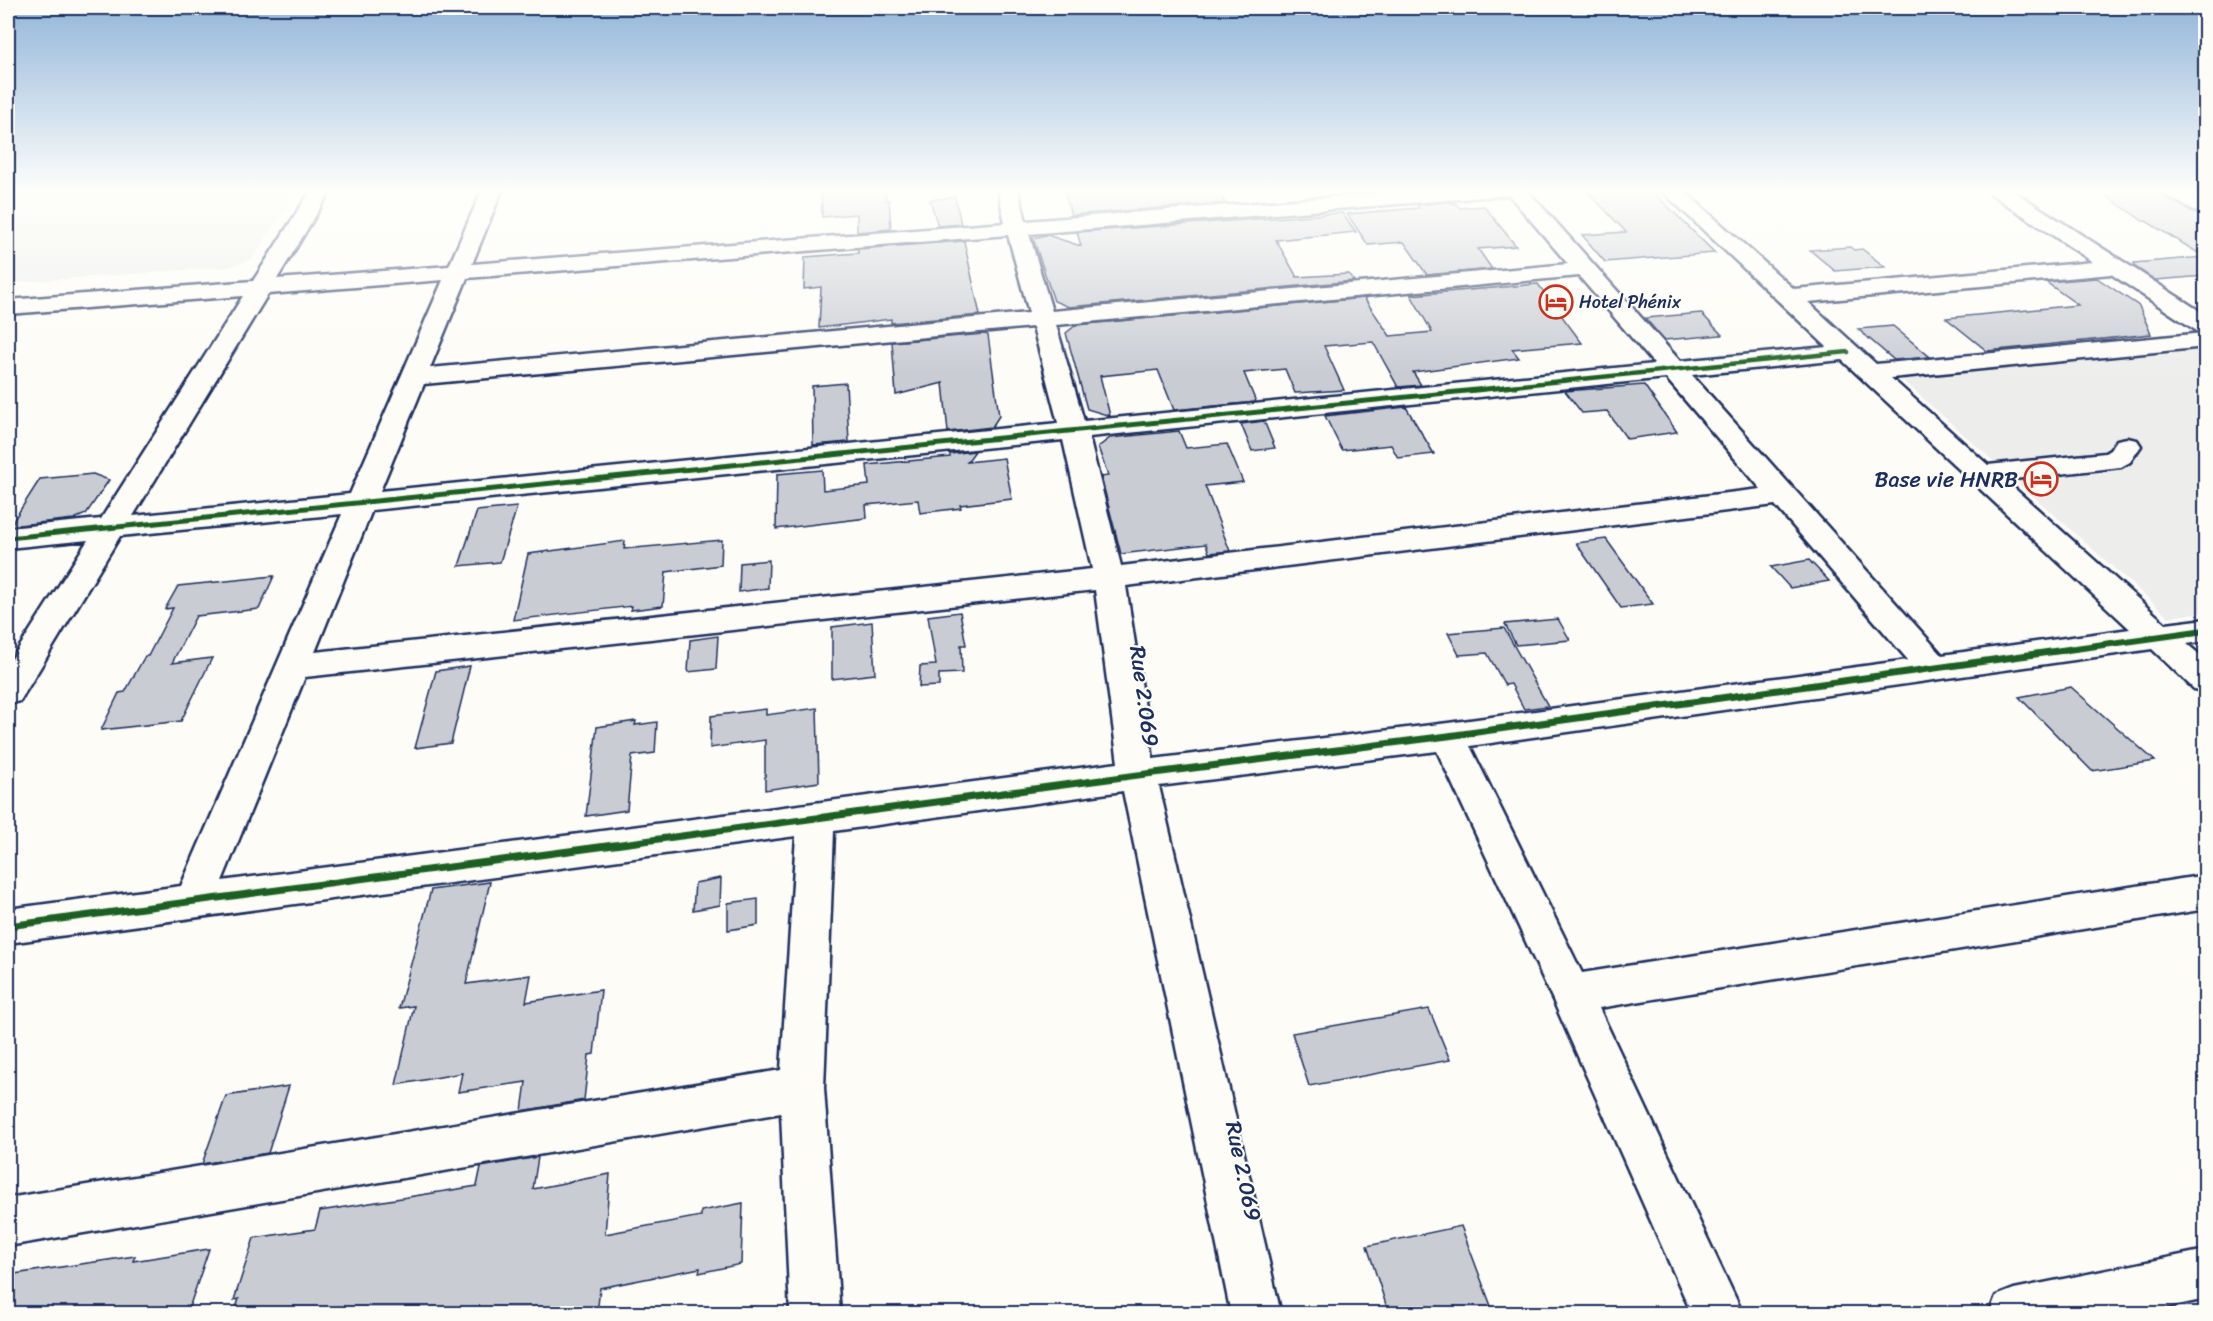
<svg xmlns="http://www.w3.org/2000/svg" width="2213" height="1321" font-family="Sriracha,sans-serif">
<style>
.built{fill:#edeeec}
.building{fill:#c9ccd3;stroke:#1b2f5e;stroke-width:1.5}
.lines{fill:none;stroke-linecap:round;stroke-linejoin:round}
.minor-casing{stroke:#1b2f5e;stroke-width:5}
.minor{fill:#fdfcf7;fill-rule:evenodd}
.cycleway-far2-casing{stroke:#fdfcf7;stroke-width:7}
.cycleway-far1-casing{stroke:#fdfcf7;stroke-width:8}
.cycleway-casing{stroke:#fdfcf7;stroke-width:10}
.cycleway-far2{stroke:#1b5e20;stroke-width:4.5}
.cycleway-far1{stroke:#1b5e20;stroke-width:5}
.cycleway{stroke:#1b5e20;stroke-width:7}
.labels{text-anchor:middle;stroke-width:4.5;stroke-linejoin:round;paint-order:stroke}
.far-poi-label{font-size:18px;fill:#1b2f5e;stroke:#fdfcf7;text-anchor:start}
.poi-label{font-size:22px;fill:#1b2f5e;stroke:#fdfcf7;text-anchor:end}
.street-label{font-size:22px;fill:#1b2f5e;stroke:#fdfcf7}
</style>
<rect width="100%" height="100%" fill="#fdfcf7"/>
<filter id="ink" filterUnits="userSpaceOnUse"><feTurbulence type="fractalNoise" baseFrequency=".0167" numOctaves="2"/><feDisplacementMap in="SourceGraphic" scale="12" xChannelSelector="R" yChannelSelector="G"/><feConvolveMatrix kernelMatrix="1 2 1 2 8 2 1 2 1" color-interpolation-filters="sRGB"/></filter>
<g filter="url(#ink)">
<path class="built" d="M8,190h289l-45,69 -23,8 -221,16z
M2205,347v265l-36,5 -270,-240z"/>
<path class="building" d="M821,190h64l1,10h3l2,29 -34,3v-18l-35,3z
M1064,190h155l6,13 -154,12z
M1586,190h65l64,63 -110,9 -23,-27 44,-3z
M2098,190h60l4,6 43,22v58l-50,4 -21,-14v-3l71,-6 -59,-36h-3z
M955,197l6,27 -23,2 -8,-26z
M1449,202l7,2 4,4 24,-2 32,40 -38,3 14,20 -65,6 -23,-33 -36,3 -21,-31 72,-6 -2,-3z
M1342,213l14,19 -80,8 21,37 52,-3 5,7 -285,26 -15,-6 -21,-63 14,-3 34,11 -4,-14z
M964,241l16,74 -89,8v-4l-72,9 2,-41 -17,2 1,-32 53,-4v-4z
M1850,247l4,3 8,-1 23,18 -50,4 -25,-21z
M2097,278l42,28 12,28 -164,17 -41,-33 132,-13 -32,-23z
M1538,284l44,59 -70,6 7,9 -106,14 8,13 -23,2 -25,-45 -49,4 20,44 -49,3 -10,-24 -41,4 12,29 -82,8 -16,-40 -58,6 10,40 -23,-7 -21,-76 10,-8 288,-27 26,38 42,-4 -21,-37z
M1701,313l21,22 -58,5 -19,-22z
M1893,326l37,31 -36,3 -36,-31z
M984,334l4,1 11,81 -7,11 -44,5 -5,-49 -47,12 -4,-53z
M846,383l3,59 -36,3 -1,-59z
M1644,385l33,47 -50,7 -20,-28 -25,2 -17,-22z
M1406,407l28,47 -36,4 -7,-13 -49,5 -17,-34z
M1264,421l11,27 -23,3 -11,-27z
M1179,431l7,17 41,-4 16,38 -38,4 25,65 -21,2 -3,-9 -85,10 -20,-77 7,-1 -10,-29 12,-9z
M975,451l-8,11 37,-4 8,41 -52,6 1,3 -41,5 -2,-13 -52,5 1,13 -91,11 1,-55 45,-4 1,20 46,-5 -2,-20 83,-8v-3z
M93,474l16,6 -23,34 -12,5 -64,7 30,-47z
M517,507l-17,55 -41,4 18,-55z
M1606,539l47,65 -32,4 -45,-65z
M722,540l-1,25 -55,7 -3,34 -32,4 1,-4 -119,14 15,-66 97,-13 -1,8z
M769,560l-1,28 -29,4 1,-29z
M1809,560l20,21 -39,7 -19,-21z
M274,576l-15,33 -63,7 -24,47 40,-5 -31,63 -80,9 18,-37 6,-1 20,-36h3l25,-48 -8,1 13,-23z
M960,612l6,33h-5l1,28 -23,1v12l-20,1 1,-21 16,-1 -8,-49z
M1558,619l12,21 -54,5 -11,-21z
M872,622l3,52 -43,5v-52z
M1504,628l44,78 -24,3 -13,-25 -6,1 -18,-32 -28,2 -11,-22z
M718,636l-2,33 -28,3 2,-32z
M470,666l-19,77 -36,5 21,-77z
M2071,687l84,74 -63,10 -73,-74z
M817,708l2,74 -54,8v-50l-55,8 1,-32 55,-7v6z
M636,721l-1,4 22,-3 -2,31 -23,3 -5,54 -41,6 11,-89z
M721,878l-1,27 -27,5 2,-27z
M490,882l-24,102 65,-9 -5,27 75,-12 -7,64 -5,1 -5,45 -62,11 4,-29 -68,10 4,-19 -66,12 18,-79 -15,2 32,-118z
M758,899v26l-30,5v-27z
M1429,1009l21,51 -141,26 -17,-53z
M289,1086l-21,67 -66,11 24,-68z
M538,1157l-5,32 77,-15 -5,60 96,-18v-5l42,-8 -2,61 -42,9 1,-5 -100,20 -3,26h-363l5,-15 -5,1 20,-62 61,-9 5,-18 157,-25 4,-19z
M1461,1226l33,88h-105l-22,-68z
M209,1249l-22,65h-179v-39l127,-19 -2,5z"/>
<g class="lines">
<defs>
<path id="minor" d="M311,190h20l-54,89 172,-13 33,-76h20l-30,74 533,-41 -7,-33h20l8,31 395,-31h106l153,171 147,-14 -166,-157h22l111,99 299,-27 -102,-68 -3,-4h24l194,125v32l-315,31 97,87 117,-12 5,-3 7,-10 10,-2 10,2 4,6 -11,16 -9,5 -116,13 161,144 40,-5v22l-19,3 19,16v32l-12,-3 -42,-40 -682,97 112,227 624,-98v34l-607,99 144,306h-51l-139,-314 -116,-249 -278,35 122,528h-50l-108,-523 -289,40 -10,257 16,226h-50l-9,-201 -773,133v-48l773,-128 15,-234 -788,107v-34l173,-23 161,-372 -222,22 -100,165 -12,3v-39l80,-125 -80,8v-20l93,-9 142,-223 -235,18v-14l245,-19zM1509,195l59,69 -516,47 -23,-77zM1008,235l21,78 -599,55 37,-90zM2111,274l86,57 7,2 -328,31 -68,-62zM1579,276l75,88 -570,57 -28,-96zM443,280l-93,214 -217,22 135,-222zM1033,327l25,96 -678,68 44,-107zM1842,360l288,269 -188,26 -250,-280zM1666,378l95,111 -640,77 -32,-129zM1063,440l29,129 -777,83 57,-142zM1775,505l133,155 -460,63 -295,36 -27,-173zM1095,590l23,173 -896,118 83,-204z
M2160,190h26l20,11v15l-43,-22z
M2206,1250v49l-71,15h-146l7,-18 18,-7z"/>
</defs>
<use href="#minor" class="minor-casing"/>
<use href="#minor" class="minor"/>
<defs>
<path id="cycleway-far2" d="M1502,387l346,-35"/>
<path id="cycleway-far1" d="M8,538l1508,-152
M2191,632l15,-2"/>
<path id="cycleway" d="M8,926l1130,-151 310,-39 753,-105"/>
</defs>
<use href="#cycleway-far2" class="cycleway-far2-casing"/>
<use href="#cycleway-far1" class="cycleway-far1-casing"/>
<use href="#cycleway" class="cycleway-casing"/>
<use href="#cycleway-far2" class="cycleway-far2"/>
<use href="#cycleway-far1" class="cycleway-far1"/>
<use href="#cycleway" class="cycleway"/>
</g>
</g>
<linearGradient id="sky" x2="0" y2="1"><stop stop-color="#93b6da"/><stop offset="0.51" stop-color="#fefefb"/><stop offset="1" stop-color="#fefefb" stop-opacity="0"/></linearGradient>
<rect width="2213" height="375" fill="url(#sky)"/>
<defs>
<symbol id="hotel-ring" viewBox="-11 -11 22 22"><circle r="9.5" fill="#fdfcf7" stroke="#c8321e" stroke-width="1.5"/><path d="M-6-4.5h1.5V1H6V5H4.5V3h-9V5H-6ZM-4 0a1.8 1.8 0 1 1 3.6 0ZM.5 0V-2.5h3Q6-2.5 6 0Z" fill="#c8321e"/></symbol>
</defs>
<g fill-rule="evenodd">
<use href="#hotel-ring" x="1537" y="283" width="38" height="38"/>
<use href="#hotel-ring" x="2022" y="460" width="38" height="38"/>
</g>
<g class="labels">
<g class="far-poi-label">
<text x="1579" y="308">Hotel Phénix</text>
</g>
<g class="poi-label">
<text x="2018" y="487">Base vie HNRB</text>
</g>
<g class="street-label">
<text transform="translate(1145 696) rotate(82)" y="8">Rue 2.069</text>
<text transform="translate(1244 1171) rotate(78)" y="8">Rue 2.069</text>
</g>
</g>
<rect width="2213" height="1321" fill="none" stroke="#fdfcf7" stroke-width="30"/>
<rect x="15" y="15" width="2183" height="1291" fill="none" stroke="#1b2f5e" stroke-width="2" filter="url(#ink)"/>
</svg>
